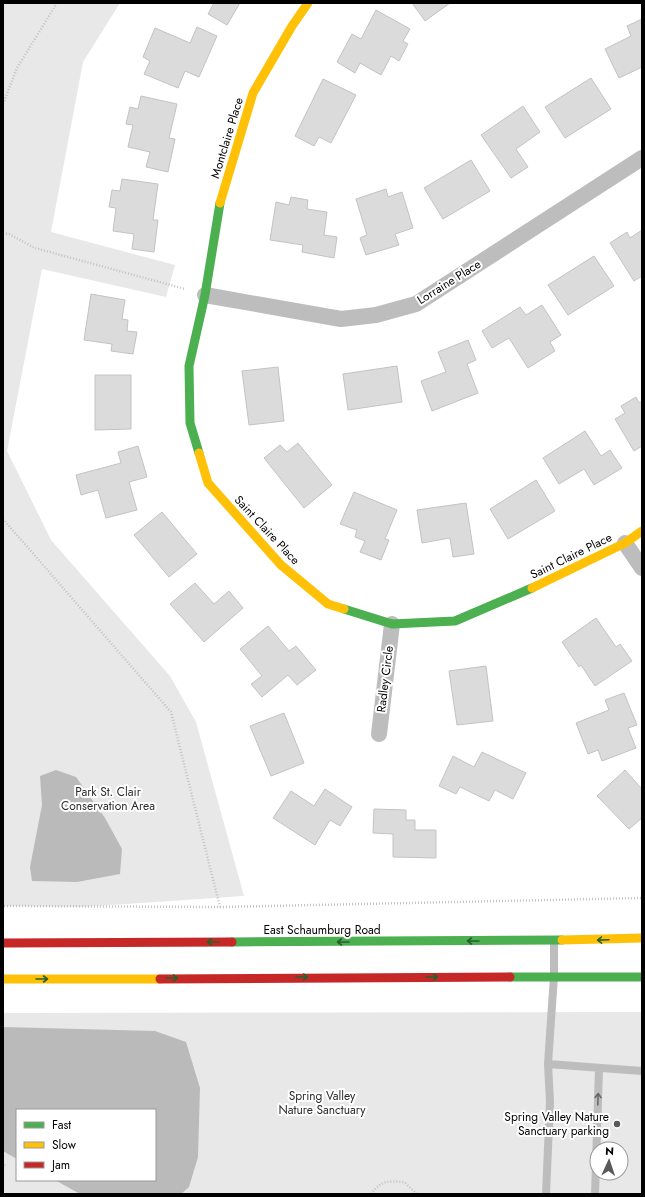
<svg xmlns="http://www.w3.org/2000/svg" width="645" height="1197" font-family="Jost,sans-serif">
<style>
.green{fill:#e8e8e8;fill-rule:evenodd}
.water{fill:#bababa}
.building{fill:#dbdbdb;stroke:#c3c3c3}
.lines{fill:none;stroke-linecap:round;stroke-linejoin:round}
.path{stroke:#c2c2c2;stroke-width:2.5;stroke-dasharray:1 2;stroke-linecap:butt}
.lane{stroke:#bdbdbd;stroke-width:8}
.street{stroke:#bdbdbd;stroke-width:16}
.fast{stroke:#4caf50;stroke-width:9}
.slow{stroke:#ffc107;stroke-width:9}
.jam{stroke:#c62828;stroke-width:9}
.oneway{stroke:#2a602c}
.oneway2{stroke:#686868}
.poi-dot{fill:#595959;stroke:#fff;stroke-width:1.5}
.labels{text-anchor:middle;stroke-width:4;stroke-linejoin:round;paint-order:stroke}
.street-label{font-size:12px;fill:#000;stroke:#fff}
.park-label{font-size:12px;fill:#2c2c2c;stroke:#fff}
.poi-label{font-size:12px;fill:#000;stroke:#fff;text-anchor:end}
</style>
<rect width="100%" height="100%" fill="#fff"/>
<path class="green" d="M3,3h117l-37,59 -32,170 124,33 -9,32 -124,-28 -35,182 44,89 119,136 26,46 48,174 -162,11 -79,-1z
M642,1012v182h-639v-181zM17,1110h138v70h-138zM597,1149h24v24h-24z"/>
<path class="water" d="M56,770l20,7 29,41 17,31 -2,25 -43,8 -45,-1 -2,-14 12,-62 -2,-29z
M3,1027l152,4 31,11 14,46 -2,69 -9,30 -8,7h-101l-25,-14h100v-70h-138v49l-14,-8z"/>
<path class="building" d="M214,3h26l-13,22 -19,-11z
M412,3h38l-25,18z
M376,10l34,19 -7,12 5,3 -9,17 -8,-5 -10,19 -21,-12 -5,10 -18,-11 15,-28 9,5z
M642,19v48l-23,11 -14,-29 26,-13 -4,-10z
M197,27l20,9 -18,41 -14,-6 -7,17 -34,-14 6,-13 -7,-4 12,-29 35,15z
M591,78l20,31 -46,29 -20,-31z
M323,79l33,16 -25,48 -12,-6 -5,9 -19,-10z
M141,96l36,8 -8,34 6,1 -7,33 -22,-5 4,-15 -22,-5 5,-22 -7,-1 4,-17 8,2z
M523,106l17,26 -24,17 12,18 -17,11 -30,-43z
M471,160l19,31 -47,28 -19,-31z
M122,179l36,5 -5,36h5l-4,32 -22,-3 2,-15 -21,-3 3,-23 -7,-1 3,-17 8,1z
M386,189l2,8 14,-5 11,36 -18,6 4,11 -33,10 -6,-17 7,-3 -11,-36z
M291,197l17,3 -1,9 20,3 -3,23 13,2 -3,21 -32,-6 1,-7 -33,-5 6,-38 13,3z
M642,230v46l-8,5 -24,-38 17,-11 3,6z
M594,256l20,30 -46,29 -20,-30z
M91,294l34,6 -3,19 6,1 -1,11 10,1 -4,22 -22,-3 1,-7 -28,-4z
M542,305l19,30 -11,7 5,9 -27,17 -19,-30 -17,10 -10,-17 38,-24 6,8z
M468,340l8,20 -9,4 11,29 -46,18 -11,-30 25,-9 -8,-20z
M397,366l5,36 -54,8 -5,-36z
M278,367l6,54 -35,4 -7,-54z
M95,375h36v54l-36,1z
M636,397l3,6 3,-2v45l-8,5 -19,-32 10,-6 -4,-7z
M585,431l16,25 9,-6 12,18 -28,17 -10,-16 -25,15 -16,-26z
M298,443l34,42 -28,23 -40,-50 16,-13 7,7z
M138,446l9,31 -18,5 8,28 -31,8 -8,-28 -17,5 -5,-20 45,-12 -3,-11z
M536,480l19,31 -47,28 -18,-30z
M354,492l43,18 -12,29 4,1 -8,20 -21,-8 5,-11 -10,-4 2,-7 -17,-6z
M466,503l8,51 -21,3 -3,-19 -28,5 -5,-33z
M162,512l35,42 -28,23 -35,-42z
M195,583l19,21 15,-13 14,17 -39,34 -34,-38z
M596,618l20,29 4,-3 12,17 -37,25 -14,-21 -2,2 -17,-25z
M268,626l21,25 7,-5 20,24 -19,15 -9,-10 -26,22 -11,-13 11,-8 -22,-27z
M486,666l7,55 -36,4 -8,-54z
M624,693l13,32 -9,3 8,20 -34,13 -4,-11 -10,4 -12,-31 33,-13 -4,-10z
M284,713l20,50 -33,13 -21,-50z
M482,752l44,21 -13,26 -18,-9 -6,11 -29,-14 -4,7 -17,-8 14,-30 21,11z
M625,770l17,19v29l-13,11 -32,-33z
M325,789l27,18 -12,19 -10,-6 -15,25 -42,-27 18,-27 23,15z
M374,809l32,1v10h9v10h21v28l-43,-1v-23l-20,-1z"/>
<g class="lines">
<path class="path" d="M3,104l14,-36 40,-65
M3,233l6,1 26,14 150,41
M3,519l168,193 49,195 -217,-1
M220,907l422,-9
M3,1168l2,-5
M371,1194c11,-14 16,-13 33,-12l13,12"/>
<path class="lane" d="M548,1064l94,7
M546,1194l4,-92 -2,-38 6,-88v-35
M595,1194l4,-125"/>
<path class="street" d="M205,295l136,24 35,-4 40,-11 226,-146
M625,543l17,25
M379,734l13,-110"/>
<path class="fast" d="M199,453l-9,-30 -1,-57 16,-71 15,-92
M344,609l48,15 63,-3 77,-33
M232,942l330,-2
M510,977h132"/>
<path class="slow" d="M220,203l33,-110 39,-67 16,-23
M199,453l9,30 73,82 47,39 16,5
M532,588l93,-45 17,-12
M562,940l80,-2
M3,979h157"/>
<path class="jam" d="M3,943l229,-1
M160,979l350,-2"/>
</g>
<defs><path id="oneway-shaft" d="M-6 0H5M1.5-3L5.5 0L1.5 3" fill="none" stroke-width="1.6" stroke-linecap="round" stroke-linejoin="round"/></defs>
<g class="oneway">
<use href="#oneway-shaft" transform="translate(603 940) rotate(178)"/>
<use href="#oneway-shaft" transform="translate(473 941) rotate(180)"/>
<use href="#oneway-shaft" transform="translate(213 942) rotate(180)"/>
<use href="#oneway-shaft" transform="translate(343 942) rotate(180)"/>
<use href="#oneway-shaft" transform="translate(302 977)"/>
<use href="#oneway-shaft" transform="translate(432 977)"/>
<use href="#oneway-shaft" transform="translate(172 978)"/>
<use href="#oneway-shaft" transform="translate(42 979)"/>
</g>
<use class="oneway2" href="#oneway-shaft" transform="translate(598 1099) rotate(-88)"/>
<circle class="poi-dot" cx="617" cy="1124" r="4"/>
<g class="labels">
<g class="street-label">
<text transform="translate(227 138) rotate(-73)" y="4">Montclaire Place</text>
<text transform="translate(449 282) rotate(-32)" y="4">Lorraine Place</text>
<text transform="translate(267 530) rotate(47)" y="4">Saint Claire Place</text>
<text transform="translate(571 556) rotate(-26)" y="4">Saint Claire Place</text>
<text transform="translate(385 679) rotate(-83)" y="4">Radley Circle</text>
<text x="322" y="934">East Schaumburg Road</text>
</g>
<g class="park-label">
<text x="108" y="796">Park St. Clair<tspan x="108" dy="14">Conservation Area</tspan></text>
<text x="322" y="1100">Spring Valley<tspan x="322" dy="14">Nature Sanctuary</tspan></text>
</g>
<g class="poi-label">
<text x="609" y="1121">Spring Valley Nature<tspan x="609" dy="14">Sanctuary parking</tspan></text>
</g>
</g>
<rect width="645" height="1197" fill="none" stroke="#000000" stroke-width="8"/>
<rect x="16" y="1109" width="140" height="72" fill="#ffffff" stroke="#999999"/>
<rect x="24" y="1122" width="20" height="6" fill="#4caf50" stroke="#999999"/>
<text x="52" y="1129" font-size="12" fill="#000000">Fast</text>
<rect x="24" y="1142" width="20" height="6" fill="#ffc107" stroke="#999999"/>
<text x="52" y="1149" font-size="12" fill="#000000">Slow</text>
<rect x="24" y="1162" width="20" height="6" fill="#c62828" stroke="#999999"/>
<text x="52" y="1169" font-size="12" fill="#000000">Jam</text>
<g transform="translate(609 1161) rotate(3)"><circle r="19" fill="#ffffff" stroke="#999999"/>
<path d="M0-3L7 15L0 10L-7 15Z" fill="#595959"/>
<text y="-6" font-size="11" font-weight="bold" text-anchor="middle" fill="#000000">N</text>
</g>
</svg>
